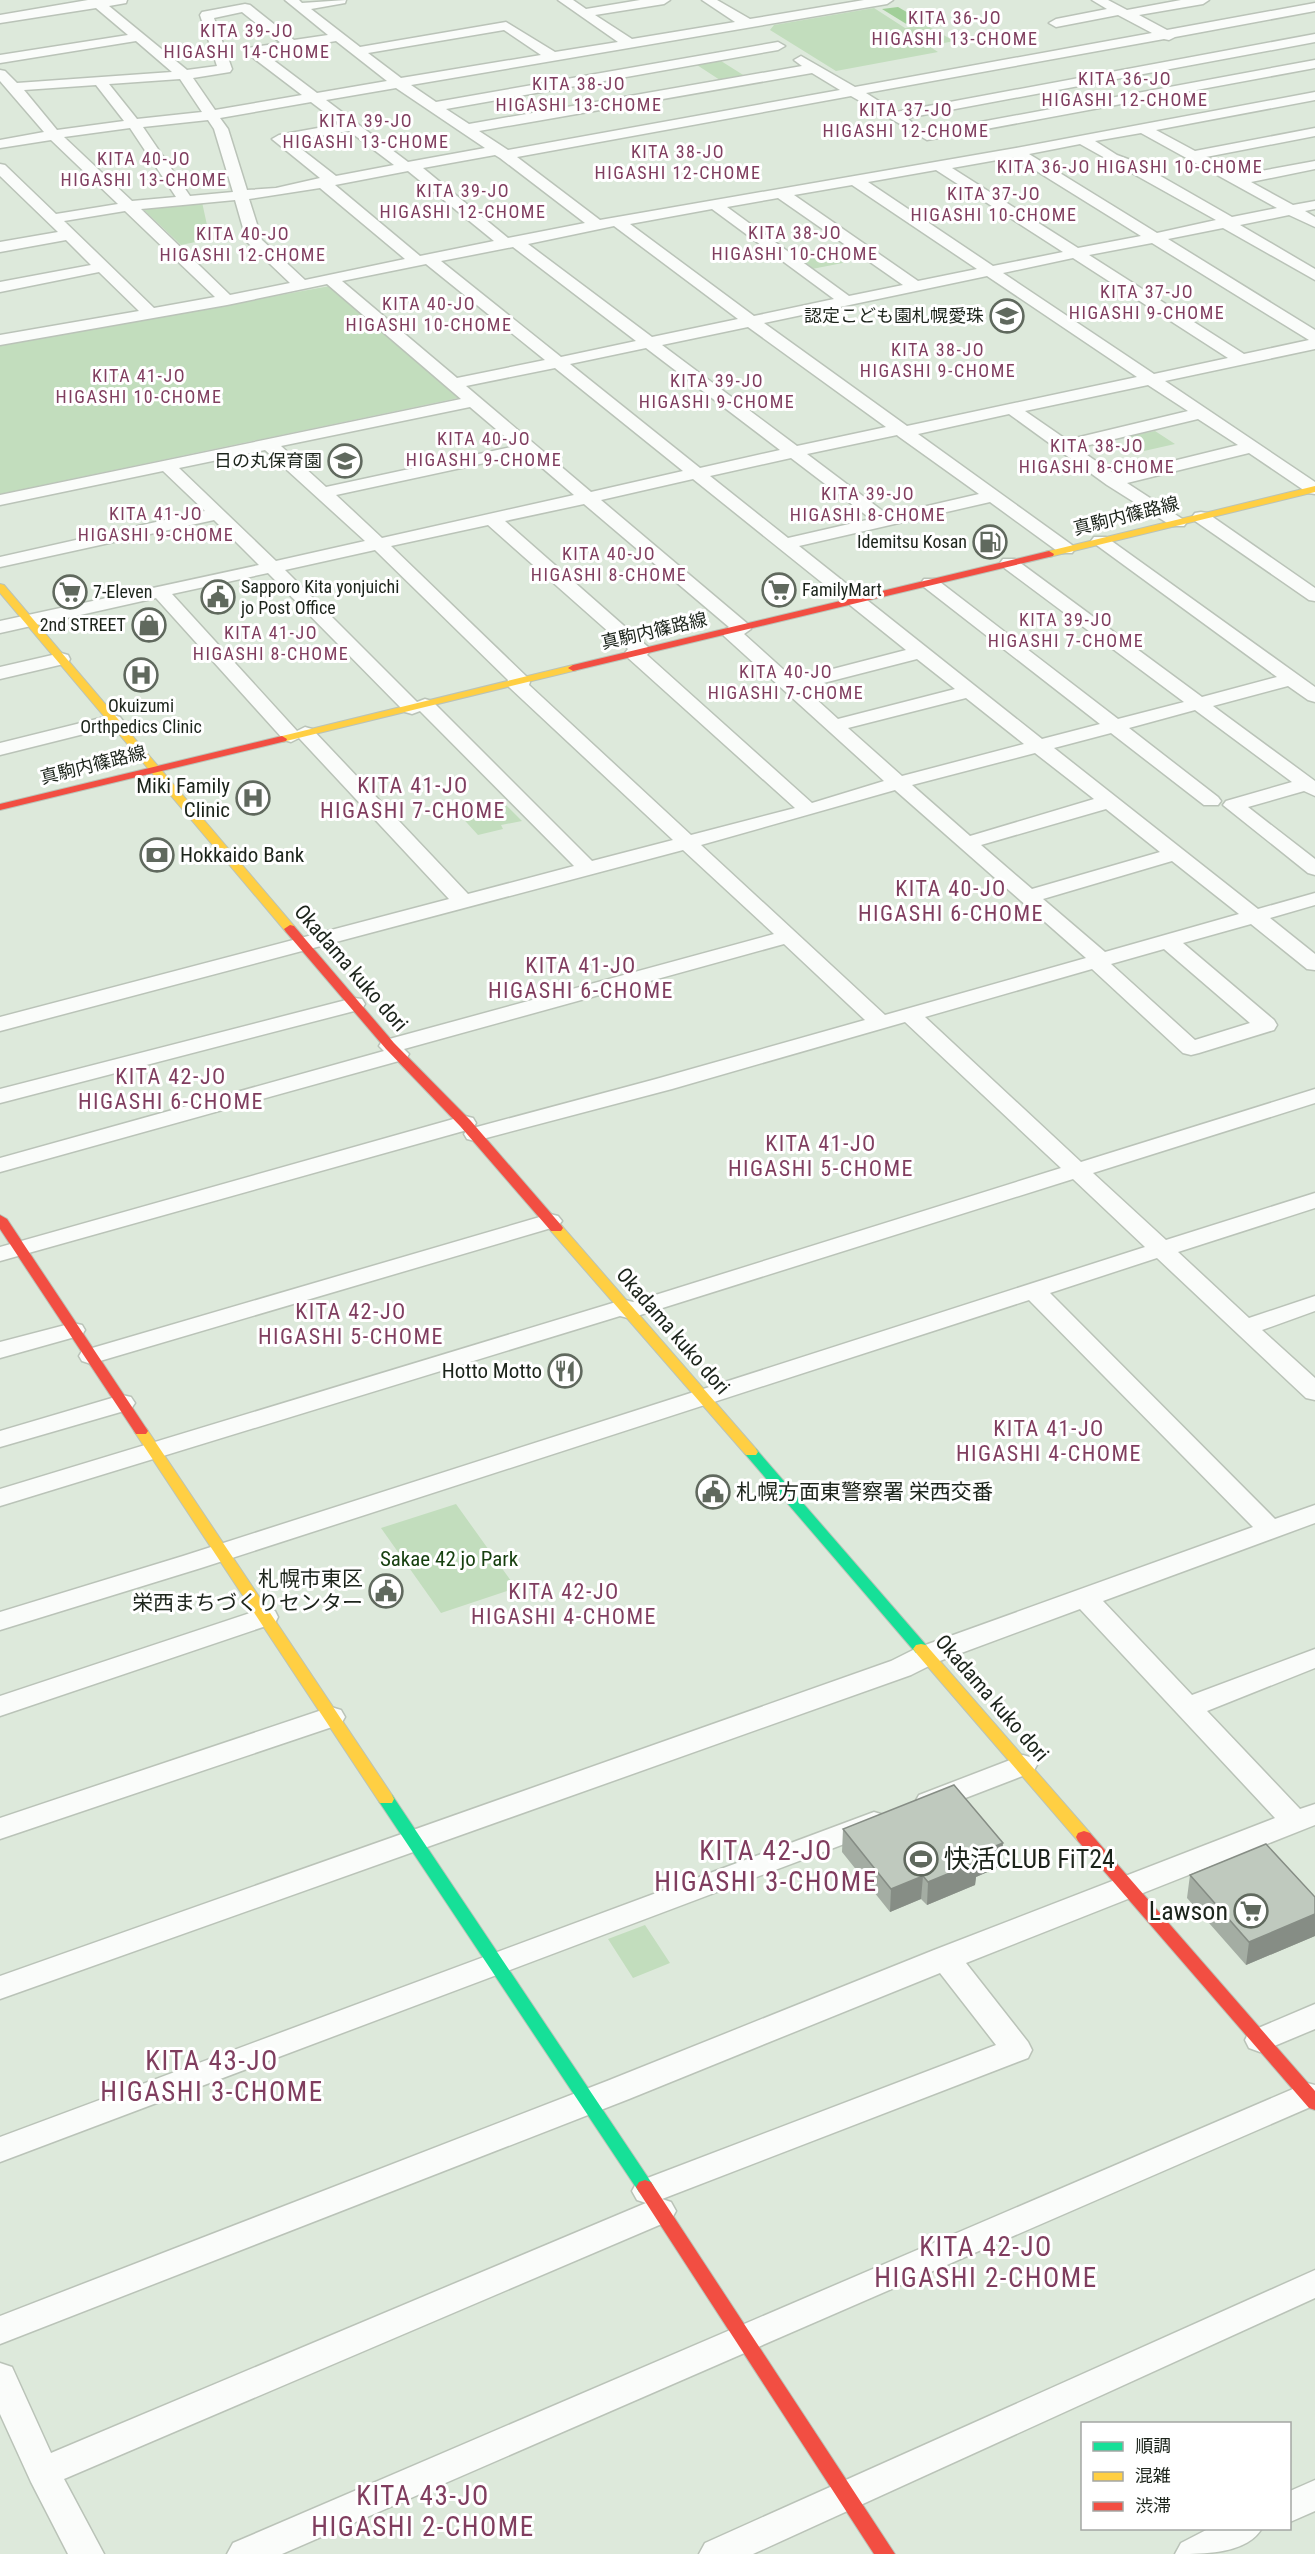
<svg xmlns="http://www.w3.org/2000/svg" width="1315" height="2554" font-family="'Roboto Condensed','Noto Sans JP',sans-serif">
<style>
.green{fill:#c2ddbd}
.water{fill:#a1cf99}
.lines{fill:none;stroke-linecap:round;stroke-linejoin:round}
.street-casing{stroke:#bac3b8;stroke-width:3}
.fast-casing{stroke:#bac3b8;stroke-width:2}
.slow-casing{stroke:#bac3b8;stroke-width:2}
.jam-casing{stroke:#bac3b8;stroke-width:2}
.street{fill:#fafcfa;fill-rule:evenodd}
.fast{fill:#16e098;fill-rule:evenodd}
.slow{fill:#ffcf43;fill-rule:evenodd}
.jam{fill:#f24e42;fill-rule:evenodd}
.wall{fill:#a4ada3}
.shaded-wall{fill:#868d85}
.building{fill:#bfc9be;stroke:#868d85;stroke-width:1.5}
.labels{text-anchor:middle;stroke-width:6;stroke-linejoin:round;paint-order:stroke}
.far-neighbourhood-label{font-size:18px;letter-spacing:1.5px;fill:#803e5f;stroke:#fff}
.far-poi-label{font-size:18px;fill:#1c241b;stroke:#fff;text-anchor:end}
.far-street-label{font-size:18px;fill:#1c241b;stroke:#fff}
.poi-label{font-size:21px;fill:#1c241b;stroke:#fff;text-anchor:end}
.street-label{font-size:21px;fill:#1c241b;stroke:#fff}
.park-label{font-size:21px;fill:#163f0f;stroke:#fff}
.neighbourhood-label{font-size:22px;letter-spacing:1.5px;fill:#803e5f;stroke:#fff}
.near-poi-label{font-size:26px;fill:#1c241b;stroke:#fff;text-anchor:start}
.near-neighbourhood-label{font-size:27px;letter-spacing:1.5px;fill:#803e5f;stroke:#fff}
</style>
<rect width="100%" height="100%" fill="#dde9db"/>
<path class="green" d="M874,8l31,20 21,-3 28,16 -25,5 9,6 -102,19 -66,-41 4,-5z
M721,61l27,17 -25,4 -26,-17z
M202,202l8,37 -29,6 -38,-36z
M831,252l8,6 17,-3 7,4 -51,10 -15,-10z
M330,286l133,111 -463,97v-148z
M1155,431l20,13 -31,7 -19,-14z
M501,800l21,21 -21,4 2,4 -25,6 -21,-23z
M456,1504l60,84 -75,25 -60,-85z
M645,1925l25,38 -37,15 -25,-39z"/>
<path class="water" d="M898,7l26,15 -16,3 -26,-16z"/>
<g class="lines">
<defs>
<path id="street" d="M88,0h39l-1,3 -17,3 78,64 30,-4 -17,-51 2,-3 43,-8 5,1 44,35 34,-5 -43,-35h14l3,3 44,-3 -1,3 -34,6 49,38 146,-25 49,30 63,-10 -60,-42h15l13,9 54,-9h30l-6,4 -69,11 37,24 103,-17 -33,-22h15l33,19 114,-19h29l-6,4 -476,81 25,17 342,-60 7,4 -7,4 -332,59 23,15 333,-58 -8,-6 7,-4 54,31 297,-54 -34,-18 -62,12 -7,-4 7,-4 51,-10 -15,-9h16l19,10 54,-10h28l-6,4 -64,11 28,15 148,-27v8l-140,26 -6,3 -5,-1 -298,54 30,19 419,-78v8l-408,76 7,6 -7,4 -56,-32 -334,61 83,63 416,-72 299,-56v8l-159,30 39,21 120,-23v8l-109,21 33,18 76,-14v8l-64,13 42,23 22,-4v8l-10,2 10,6v10l-26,-12 -49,10 75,44v11l-92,-52 -55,11 147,91v19l-150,32 150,101v12l-7,-1 -59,-40 -122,30 60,39 -3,4h-12l-65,-41 -98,-71 -91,20 154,111 3,4 -3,4h-12l-70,-51 -191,44 243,193 58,-15 -176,-137 -3,-4 3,-4h12l182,140 66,-17 -181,-135 -3,-4 3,-4h12l187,138 75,-20 -186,-136 3,-4h12l209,150v15l-7,-2 -20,-14 -75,20 102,75v15l-11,-5 -56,16 67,52v16l-7,-2 -85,-68 3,-4 66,-19 -97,-72 -66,18 89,69 3,4 -3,4h-14l-93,-72 -57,15 204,161 57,-16v12l-45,13 45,36v16l-8,-1 -56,-45 -68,19 91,77 3,5 -3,5 -75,23 -8,2 -8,-2 -91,-84 -167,48 156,145 234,-73v14l-222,70 73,67 149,-47v15l-137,44 71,66 66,-22v15l-53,19 53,48v22l-9,-2 -149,-140 -107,35 225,226 40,-14v18l-212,78 89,94 123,-46v19l-108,43 93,98 15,-5v21l-349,138 62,79 4,8 -4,8 -366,141 9,3 5,9 -5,9 -607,259 40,75h-36l-37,-72 -31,-68v-51l12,4 39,86 595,-250 -9,-3 -5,-9 5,-9 359,-137 -56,-72 -311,126 -629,245v-28l607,-235 327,-131 341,-132 -195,-209 -143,53 -26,13 -911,324v-23l891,-315 26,-13 336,-121 -224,-227 -828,268 -201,62v-18l183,-56 962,-309 -72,-68 -436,137 -9,2 -8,-2 -620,190v-17l616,-187 9,-2 8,2 428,-134 -156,-146 -233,67 -197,52 -8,-2 -3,-5 3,-4 -467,131v-14l457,-129 8,-2 8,2 3,5 -3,5 183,-49 209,-59 -81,-76 -380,105 5,5 -3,5 -406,113v-14l384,-107 -5,-5 3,-5 392,-107 -91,-84 -683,181v-14l449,-118 -150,-161 -8,4 -7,-2 -128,-142 -156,35v-12l259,-56 -45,-45 -214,47v-10l205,-46 -42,-40 -163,34v-10l461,-96 -134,-115 -100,21 -227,40v-10l139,-24 -40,-39 -99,20v-10l91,-17 -25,-25 -66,12v-10l58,-10 -58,-56v-12l5,1 51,49 62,-10 -67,-64 -51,8v-8l44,-8 -44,-51v-11l5,1 12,12 155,-11 -36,-31 -136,22v-8l128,-20 -32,-27 -96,15v-8zM242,12l39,31 -33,5 -2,3 2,3 54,41 -87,15 -22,-32 37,-6 2,-3 -18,-51zM504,30l37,25 -140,23 -33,-25zM336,41l51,40 -70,12 -53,-40zM812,73l28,17 -332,60 -29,-19zM180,79l22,33 -65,7 -28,-35zM96,85l28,36 -67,9 -33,-40zM396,88l89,60 -77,14 -82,-62zM311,102l29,22 -61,11 -7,4 48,39 -44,10 -29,2 -19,-61 -8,-11zM208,120l6,9 19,63 -43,4 -47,-69zM130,128l46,69 -44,4 -68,-64zM349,131l45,34 -58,11 -45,-35zM1141,133l136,75 -45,9 -96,-55 -19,-7 -22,-14zM1080,144l136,76 -59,13 -128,-79zM495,155l5,3 85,65 -77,15 -85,-70zM1014,157l127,79 -63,12 -126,-80zM936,170l127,82 -70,14 -125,-84zM408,171l86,70 -74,15 -85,-71zM852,185l125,84 -59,12 -124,-86zM320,188l85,71 -100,21 -43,-40 -13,-41zM778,198l125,87 -54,11 -122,-89zM235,200l12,42 43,41 -60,12 -89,-86zM712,209l122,90 -80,17 -124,-92zM125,211l90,86 -61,11 -90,-87zM614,226l124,93 -86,18 -124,-93zM1152,243l157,97 -65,14 -155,-99zM513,247l123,94 -75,16 -120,-96zM1073,258l155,100 -74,16 -151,-101zM426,264l119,96 -88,18 -115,-97zM987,276l150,101 -230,49 -143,-103zM748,327l138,100 -89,19 -135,-101zM646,348l134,102 -80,18 -130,-104zM555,368l128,103 -92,21 -125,-106zM1148,385l40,26 -121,29 -42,-29zM470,407l46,39 -190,41 -45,-41zM1198,419l40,26 -122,30 -39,-27zM897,435l1,1 81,58 -91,21 -81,-61zM265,450l100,91 -89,20 -97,-93zM526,454l48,41 -192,43 -46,-43zM791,458l80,61 -83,19 -78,-62zM693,479l213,171 -112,29 -50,-45 7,-5 -2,-4 -148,-125zM584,504l145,123 -7,5 2,4 160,145 -72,22 -165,-148 3,-4 -2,-4 -143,-126zM488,525l140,124 -3,4 2,4 168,151 -104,27 -162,-150 1,-3 -2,-4 -137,-132zM375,550l133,130 -1,3 2,4 164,153 -81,21 -160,-160 -7,-2 -8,3 -132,-132zM268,573l137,139 7,2 8,-3 154,155 -106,28 -156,-165 -7,-2 -8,4 -125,-137zM917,659l38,30 -117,30 -34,-31zM966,698l58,46 -122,32 -54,-48zM1035,753l59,46 -124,37 -58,-51zM895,790l191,168 -201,57 -184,-170zM1106,809l54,43 -128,37 -51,-44zM1172,861l67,53 -134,38 -62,-53zM1164,949l86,74 -55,17 -84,-76z
M1315,60v8l-388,72 -7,-4 7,-4z
M1201,512l6,1 108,75v13l-6,-1 -114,-79 -3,-4 3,-4z
M61,653l7,2 2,4 -2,4 -68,16v-12z
M113,715l7,2 3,4 -3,4 -120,30v-12z
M354,998l8,1 3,5 -3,5 -362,94v-14z
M550,1214l8,2 4,5 -4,5 -458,135 -9,3 -9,-3 -3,-5 3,-5z
M73,1323l9,2 3,5 -3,5 -82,23v-16z
M122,1395l9,2 4,6 -4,6 -131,38v-16z
M265,1608l10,3 3,6 -3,6 -275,93v-20z
M331,1707l10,3 4,7 -4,7 -341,115v-21z
M1023,1755l10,3 4,7 -4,7 -104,40 -10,-3 -4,-7 4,-7z
M874,1812l10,3 4,7 -4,7 -884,333v-25z
M1315,2004v25l-55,23 -11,-4 -4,-8 4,-8z
M1307,2083l8,2v20l-1033,449h-55l6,-11z
M1315,2270v28l-562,256h-54l6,-11z
M1315,2480v31l-25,11v-31z
M1210,2528h52c-15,26 -57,26 -87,26l6,-11z"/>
<path id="fast" d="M751,1447l5,2 170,196 3,4 -3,4h-10l-170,-198 -2,-3z
M386,1793l6,2 259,387 3,5 -3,5 -6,2 -6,-2 -259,-389 -2,-4 2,-4z"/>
<path id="slow" d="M1315,486v6l-266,65 -5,-3 1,-2z
M0,584l4,1 290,341 2,3 -2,3h-8l-286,-339z
M573,665l4,1v4l-295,72 -5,-3 1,-2z
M556,1224l5,1 195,224 2,3 -2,3h-10l-195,-224 -2,-3z
M141,1426l5,2 246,367 2,4 -2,4h-12l-246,-372z
M921,1644l5,1 164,188 2,4 -2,4 -6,2 -6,-2 -162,-188 -3,-4 3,-4z"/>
<path id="jam" d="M1049,551l5,3 -1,2 -480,115 -5,-3 5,-3z
M282,736l5,3 -1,2 -286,69v-6z
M290,925l4,1 100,117 76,77 91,105 2,3 -2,3h-10l-91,-105 -74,-77 -100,-117 -2,-3z
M0,1215l7,4 139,209 2,3 -2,3h-10l-136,-205z
M1084,1831l6,2 225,258v19l-6,-2 -231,-267 -2,-4 2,-4z
M645,2180l6,2 244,372h-21l-235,-362 -3,-5 3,-5z"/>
</defs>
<use href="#street" class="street-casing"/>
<use href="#fast" class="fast-casing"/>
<use href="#slow" class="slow-casing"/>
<use href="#jam" class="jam-casing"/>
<use href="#street" class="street"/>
<use href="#fast" class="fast"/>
<use href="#slow" class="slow"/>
<use href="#jam" class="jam"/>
</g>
<path class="wall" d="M843,1829l158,37 -25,11 -1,8 -48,20 -6,-6 -31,13 -48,-60z
M1190,1875l125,22v39l-69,29 -59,-67z"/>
<path class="shaded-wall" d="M1003,1843l-2,23 -25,11 -1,8 -48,20 1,-23 43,-26z
M923,1876l-2,23 -31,13 1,-23z
M1315,1914v22l-69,29 3,-23z"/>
<path class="building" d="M954,1785l49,58 -32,13 6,6 -49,20 -5,-6 -32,13 -48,-60z
M1266,1844l49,53v17l-66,28 -59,-67z"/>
<defs>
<symbol id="school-ring" viewBox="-11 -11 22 22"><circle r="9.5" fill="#fff" stroke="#60695e" stroke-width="1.5"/><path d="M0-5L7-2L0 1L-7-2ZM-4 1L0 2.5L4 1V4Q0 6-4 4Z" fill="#60695e"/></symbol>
<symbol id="fuel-ring" viewBox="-11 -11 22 22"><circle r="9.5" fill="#fff" stroke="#60695e" stroke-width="1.5"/><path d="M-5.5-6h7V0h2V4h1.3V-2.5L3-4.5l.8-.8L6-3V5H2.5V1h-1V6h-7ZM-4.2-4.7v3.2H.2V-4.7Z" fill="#60695e"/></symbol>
<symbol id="supermarket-ring" viewBox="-11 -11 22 22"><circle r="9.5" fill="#fff" stroke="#60695e" stroke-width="1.5"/><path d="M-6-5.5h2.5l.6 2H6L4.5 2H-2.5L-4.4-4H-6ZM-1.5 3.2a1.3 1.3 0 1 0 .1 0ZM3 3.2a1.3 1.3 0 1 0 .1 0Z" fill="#60695e"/></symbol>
<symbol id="civic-ring" viewBox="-11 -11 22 22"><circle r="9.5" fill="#fff" stroke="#60695e" stroke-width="1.5"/><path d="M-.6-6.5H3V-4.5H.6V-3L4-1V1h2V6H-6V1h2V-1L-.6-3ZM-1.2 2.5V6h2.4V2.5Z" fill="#60695e"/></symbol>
<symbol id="shop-ring" viewBox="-11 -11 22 22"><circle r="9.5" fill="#fff" stroke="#60695e" stroke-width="1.5"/><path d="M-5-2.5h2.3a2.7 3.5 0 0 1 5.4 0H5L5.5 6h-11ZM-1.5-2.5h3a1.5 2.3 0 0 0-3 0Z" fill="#60695e"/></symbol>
<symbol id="hospital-ring" viewBox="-11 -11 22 22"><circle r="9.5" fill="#fff" stroke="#60695e" stroke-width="1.5"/><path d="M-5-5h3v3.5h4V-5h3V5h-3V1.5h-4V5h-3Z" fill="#60695e"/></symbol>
<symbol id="bank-ring" viewBox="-11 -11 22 22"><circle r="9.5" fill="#fff" stroke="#60695e" stroke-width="1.5"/><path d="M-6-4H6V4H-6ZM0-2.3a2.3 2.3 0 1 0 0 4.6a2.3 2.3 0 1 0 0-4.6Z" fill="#60695e"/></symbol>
<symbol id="restaurant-ring" viewBox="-11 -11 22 22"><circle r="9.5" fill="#fff" stroke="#60695e" stroke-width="1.5"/><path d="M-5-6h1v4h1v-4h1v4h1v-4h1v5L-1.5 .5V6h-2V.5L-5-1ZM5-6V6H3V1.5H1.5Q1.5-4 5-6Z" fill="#60695e"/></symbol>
<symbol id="stadium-ring" viewBox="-11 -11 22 22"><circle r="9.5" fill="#fff" stroke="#60695e" stroke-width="1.5"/><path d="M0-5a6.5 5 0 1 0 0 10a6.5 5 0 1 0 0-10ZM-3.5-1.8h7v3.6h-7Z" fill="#60695e"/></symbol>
</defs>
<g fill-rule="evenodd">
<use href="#school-ring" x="988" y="297" width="38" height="38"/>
<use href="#school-ring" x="326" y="442" width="38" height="38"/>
<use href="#fuel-ring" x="971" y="523" width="38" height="38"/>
<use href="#supermarket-ring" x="760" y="571" width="38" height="38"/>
<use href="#supermarket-ring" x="51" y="573" width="38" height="38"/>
<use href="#civic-ring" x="199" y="578" width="38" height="38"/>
<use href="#shop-ring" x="130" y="606" width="38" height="38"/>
<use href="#hospital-ring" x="122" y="656" width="38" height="38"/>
<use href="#hospital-ring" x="234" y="779" width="38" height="38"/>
<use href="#bank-ring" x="138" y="836" width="38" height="38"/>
<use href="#restaurant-ring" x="546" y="1352" width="38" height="38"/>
<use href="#civic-ring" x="694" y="1473" width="38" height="38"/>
<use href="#civic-ring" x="367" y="1572" width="38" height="38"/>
<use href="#stadium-ring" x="902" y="1840" width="38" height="38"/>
<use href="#supermarket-ring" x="1232" y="1892" width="38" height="38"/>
</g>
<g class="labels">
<g class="far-neighbourhood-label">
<text x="955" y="24">KITA 36-JO<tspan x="955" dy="21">HIGASHI 13-CHOME</tspan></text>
<text x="247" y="37">KITA 39-JO<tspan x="247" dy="21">HIGASHI 14-CHOME</tspan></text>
<text x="1125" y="85">KITA 36-JO<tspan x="1125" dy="21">HIGASHI 12-CHOME</tspan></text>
<text x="579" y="90">KITA 38-JO<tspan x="579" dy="21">HIGASHI 13-CHOME</tspan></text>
<text x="906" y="116">KITA 37-JO<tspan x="906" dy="21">HIGASHI 12-CHOME</tspan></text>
<text x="366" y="127">KITA 39-JO<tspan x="366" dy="21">HIGASHI 13-CHOME</tspan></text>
<text x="678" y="158">KITA 38-JO<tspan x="678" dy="21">HIGASHI 12-CHOME</tspan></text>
<text x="144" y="165">KITA 40-JO<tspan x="144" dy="21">HIGASHI 13-CHOME</tspan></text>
<text x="1130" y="173">KITA 36-JO HIGASHI 10-CHOME</text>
<text x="463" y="197">KITA 39-JO<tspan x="463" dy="21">HIGASHI 12-CHOME</tspan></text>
<text x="994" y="200">KITA 37-JO<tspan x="994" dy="21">HIGASHI 10-CHOME</tspan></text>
<text x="795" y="239">KITA 38-JO<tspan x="795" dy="21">HIGASHI 10-CHOME</tspan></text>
<text x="243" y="240">KITA 40-JO<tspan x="243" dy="21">HIGASHI 12-CHOME</tspan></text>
<text x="1147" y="298">KITA 37-JO<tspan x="1147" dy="21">HIGASHI 9-CHOME</tspan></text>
<text x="429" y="310">KITA 40-JO<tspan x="429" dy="21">HIGASHI 10-CHOME</tspan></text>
<text x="938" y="356">KITA 38-JO<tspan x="938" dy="21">HIGASHI 9-CHOME</tspan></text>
<text x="139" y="382">KITA 41-JO<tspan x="139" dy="21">HIGASHI 10-CHOME</tspan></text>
<text x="717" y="387">KITA 39-JO<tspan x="717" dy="21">HIGASHI 9-CHOME</tspan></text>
<text x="484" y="445">KITA 40-JO<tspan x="484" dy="21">HIGASHI 9-CHOME</tspan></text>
<text x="1097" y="452">KITA 38-JO<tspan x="1097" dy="21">HIGASHI 8-CHOME</tspan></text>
<text x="868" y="500">KITA 39-JO<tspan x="868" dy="21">HIGASHI 8-CHOME</tspan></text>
<text x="156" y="520">KITA 41-JO<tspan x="156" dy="21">HIGASHI 9-CHOME</tspan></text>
<text x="609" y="560">KITA 40-JO<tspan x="609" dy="21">HIGASHI 8-CHOME</tspan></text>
<text x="1066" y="626">KITA 39-JO<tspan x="1066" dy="21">HIGASHI 7-CHOME</tspan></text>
<text x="271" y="639">KITA 41-JO<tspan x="271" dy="21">HIGASHI 8-CHOME</tspan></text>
<text x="786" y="678">KITA 40-JO<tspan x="786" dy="21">HIGASHI 7-CHOME</tspan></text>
</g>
<g class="far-poi-label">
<text x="984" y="322">認定こども園札幌愛珠</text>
<text x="322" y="467">日の丸保育園</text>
<text x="967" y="548">Idemitsu Kosan</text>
<text x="241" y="593" text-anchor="start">Sapporo Kita yonjuichi<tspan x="241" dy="21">jo Post Office</tspan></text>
<text x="802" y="596" text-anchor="start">FamilyMart</text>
<text x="93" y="598" text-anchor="start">7-Eleven</text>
<text x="126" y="631">2nd STREET</text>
<text x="141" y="712" text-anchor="middle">Okuizumi<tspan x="141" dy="21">Orthpedics Clinic</tspan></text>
</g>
<g class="far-street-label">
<text transform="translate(1126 516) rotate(-14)" y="6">真駒内篠路線</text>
<text transform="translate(654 631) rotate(-13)" y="6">真駒内篠路線</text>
<text transform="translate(93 765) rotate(-14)" y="6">真駒内篠路線</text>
</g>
<g class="poi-label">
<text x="230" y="793">Miki Family<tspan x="230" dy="24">Clinic</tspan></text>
<text x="180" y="862" text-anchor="start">Hokkaido Bank</text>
<text x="542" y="1378">Hotto Motto</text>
<text x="736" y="1499" text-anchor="start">札幌方面東警察署 栄西交番</text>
<text x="363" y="1586">札幌市東区<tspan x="363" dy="24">栄西まちづくりセンター</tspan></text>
</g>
<g class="street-label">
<text transform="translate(351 968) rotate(49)" y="7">Okadama kuko dori</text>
<text transform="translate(673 1331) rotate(49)" y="7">Okadama kuko dori</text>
<text transform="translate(992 1698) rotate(49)" y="7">Okadama kuko dori</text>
</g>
<g class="park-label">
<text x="449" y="1566">Sakae 42 jo Park</text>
</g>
<g class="neighbourhood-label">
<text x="413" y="793">KITA 41-JO<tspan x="413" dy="25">HIGASHI 7-CHOME</tspan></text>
<text x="951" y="896">KITA 40-JO<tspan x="951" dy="25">HIGASHI 6-CHOME</tspan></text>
<text x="581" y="973">KITA 41-JO<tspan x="581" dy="25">HIGASHI 6-CHOME</tspan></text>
<text x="171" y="1084">KITA 42-JO<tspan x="171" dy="25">HIGASHI 6-CHOME</tspan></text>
<text x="821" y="1151">KITA 41-JO<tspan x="821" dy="25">HIGASHI 5-CHOME</tspan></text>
<text x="351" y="1319">KITA 42-JO<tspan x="351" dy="25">HIGASHI 5-CHOME</tspan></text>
<text x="1049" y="1436">KITA 41-JO<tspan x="1049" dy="25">HIGASHI 4-CHOME</tspan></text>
<text x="564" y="1599">KITA 42-JO<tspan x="564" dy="25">HIGASHI 4-CHOME</tspan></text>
</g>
<g class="near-poi-label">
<text x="944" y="1868">快活CLUB FiT24</text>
<text x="1228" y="1920" text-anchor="end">Lawson</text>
</g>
<g class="near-neighbourhood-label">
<text x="766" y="1860">KITA 42-JO<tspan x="766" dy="31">HIGASHI 3-CHOME</tspan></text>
<text x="212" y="2070">KITA 43-JO<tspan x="212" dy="31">HIGASHI 3-CHOME</tspan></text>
<text x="986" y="2256">KITA 42-JO<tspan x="986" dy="31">HIGASHI 2-CHOME</tspan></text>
<text x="423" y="2505">KITA 43-JO<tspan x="423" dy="31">HIGASHI 2-CHOME</tspan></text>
</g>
</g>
<rect x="1081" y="2422" width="210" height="108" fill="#ffffff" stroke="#a4a7a4" stroke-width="1.5"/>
<rect x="1093" y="2442" width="30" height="9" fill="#16e098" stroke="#a4a7a4" stroke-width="1.5"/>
<text x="1135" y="2452" font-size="18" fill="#1c241b">順調</text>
<rect x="1093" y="2472" width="30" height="9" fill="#ffcf43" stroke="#a4a7a4" stroke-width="1.5"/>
<text x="1135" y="2482" font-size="18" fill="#1c241b">混雑</text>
<rect x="1093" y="2502" width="30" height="9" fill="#f24e42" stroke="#a4a7a4" stroke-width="1.5"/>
<text x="1135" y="2512" font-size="18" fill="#1c241b">渋滞</text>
</svg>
